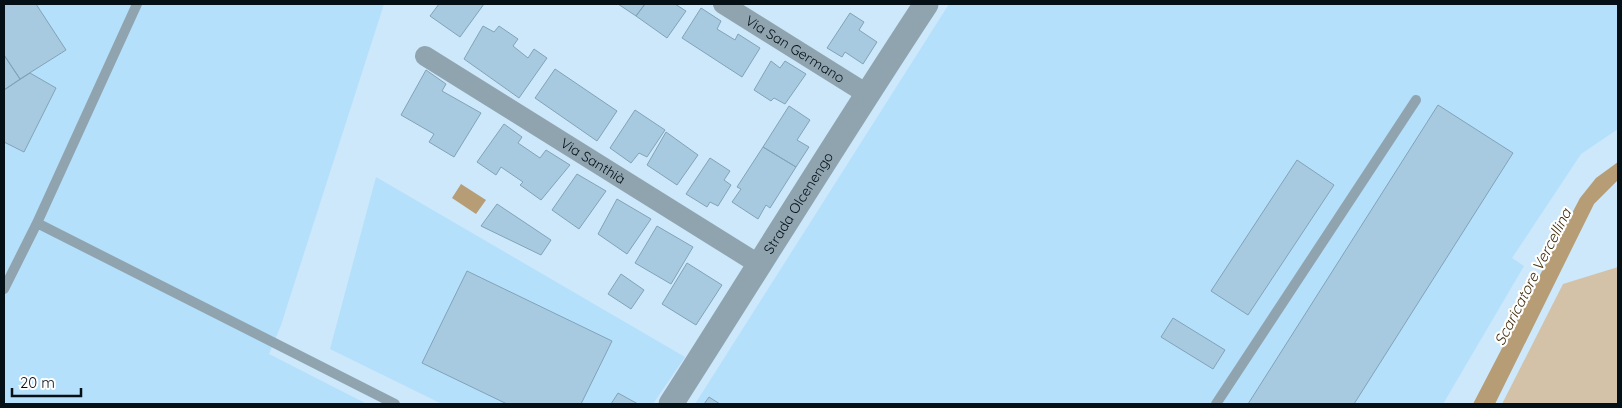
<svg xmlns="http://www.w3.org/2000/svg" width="1622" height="408" font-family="Quicksand,sans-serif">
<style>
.built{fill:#b5e0fb}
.green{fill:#d3c2a8}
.water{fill:#b79d75}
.building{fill:#a8cae0;stroke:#81a3b8}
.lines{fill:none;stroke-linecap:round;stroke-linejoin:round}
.service{stroke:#90a4b0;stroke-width:10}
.minor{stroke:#90a4b0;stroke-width:20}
.tertiary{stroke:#90a4b0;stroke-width:25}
.labels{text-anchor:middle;stroke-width:4.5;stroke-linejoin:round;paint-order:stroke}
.street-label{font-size:14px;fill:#040f16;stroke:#fff}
.water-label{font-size:15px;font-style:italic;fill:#402c0a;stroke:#fff}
</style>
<rect width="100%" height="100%" fill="#cce8fa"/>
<path class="built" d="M4,4h380l-103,321 -12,29 98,50h-363z
M949,4h669v125l-37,25 -69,104 12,8 -81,138h-748z
M376,177l309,180 -32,47h-211l-112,-55z"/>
<path class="green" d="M1618,267v137h-116l61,-120z"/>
<path class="water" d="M1618,162v18l-24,24 -99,200h-22l107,-206 16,-20z
M461,184l25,16 -10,14 -24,-16z"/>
<path class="building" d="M4,4h32l30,46 -46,29 -16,-24z
M439,4h45l-24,33 -30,-21z
M618,4h27l-9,12z
M645,4h30l11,7 -19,27 -31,-22z
M701,8l20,13 -4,8 18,11 3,-6 22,14 -18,29 -60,-39z
M850,13l14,9 -5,8 18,12 -14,22 -18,-12 -3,5 -15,-9z
M483,26l11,6 5,-6 19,13 -5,7 15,12 6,-9 13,9 -28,40 -55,-39z
M4,55l16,24 -16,11z
M771,61l9,7 5,-7 21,13 -21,30 -11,-6 -3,3 -17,-11z
M555,69l62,42 -20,30 -62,-43z
M426,70l20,14 -4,7 39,22 -27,44 -25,-15 5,-8 -33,-19z
M30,73l26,15 -32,64 -20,-10v-52z
M1438,105l75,48 -159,251h-106z
M789,106l21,14 -13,20 12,7 -13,20 -33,-20z
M635,110l30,20 -18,27 -8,-4 -8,10 -21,-15z
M504,124l18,13 -4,6 22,15 6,-8 24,15 -29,35 -21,-15 3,-3 -22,-15 -5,8 -19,-13z
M666,132l32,23 -21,30 -30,-20z
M763,147l33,20 -26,41 -4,-3 -8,14 -26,-17 9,-13 -4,-2z
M710,158l20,13 -6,9 7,5 -13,21 -8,-4 -3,5 -21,-13z
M1297,160l37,25 -86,130 -37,-24z
M577,174l29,17 -27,38 -27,-19z
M617,199l34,20 -24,35 -29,-20z
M497,204l54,36 -10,15 -60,-29z
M657,226l36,21 -22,37 -36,-21z
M687,263l35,22 -26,40 -34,-21z
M467,271l145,70 -31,63h-74l-85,-41z
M621,274l23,16 -13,19 -23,-15z
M1173,318l52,32 -12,19 -52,-32z
M618,393l20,11h-27z
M709,397l11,7h-16z"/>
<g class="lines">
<path class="service" d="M37,223l100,-219
M4,289l33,-66 358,181
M1216,404l200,-304"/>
<g class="minor">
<path id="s1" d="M723,4l144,90"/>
<path id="s2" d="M425,56l335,209"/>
</g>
<path class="tertiary" id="s3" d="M671,404c85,-133 168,-268 255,-400"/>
</g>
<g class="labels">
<g class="street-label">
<text dy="5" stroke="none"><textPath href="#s1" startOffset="85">Via San Germano</textPath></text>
<text dy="5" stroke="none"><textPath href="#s2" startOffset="198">Via Santhià</textPath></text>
<text dy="5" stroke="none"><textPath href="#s3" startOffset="238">Strada Olcenengo</textPath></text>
</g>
<g class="water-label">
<text transform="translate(1533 277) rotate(-63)" y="5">Scaricatore Vercellina</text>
</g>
</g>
<rect width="1622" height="408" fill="none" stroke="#040f16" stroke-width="10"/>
<path d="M12 388v8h69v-8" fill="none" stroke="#040f16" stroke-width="2.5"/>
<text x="20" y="388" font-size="15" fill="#040f16" stroke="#ffffff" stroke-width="4" paint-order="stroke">20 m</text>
</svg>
